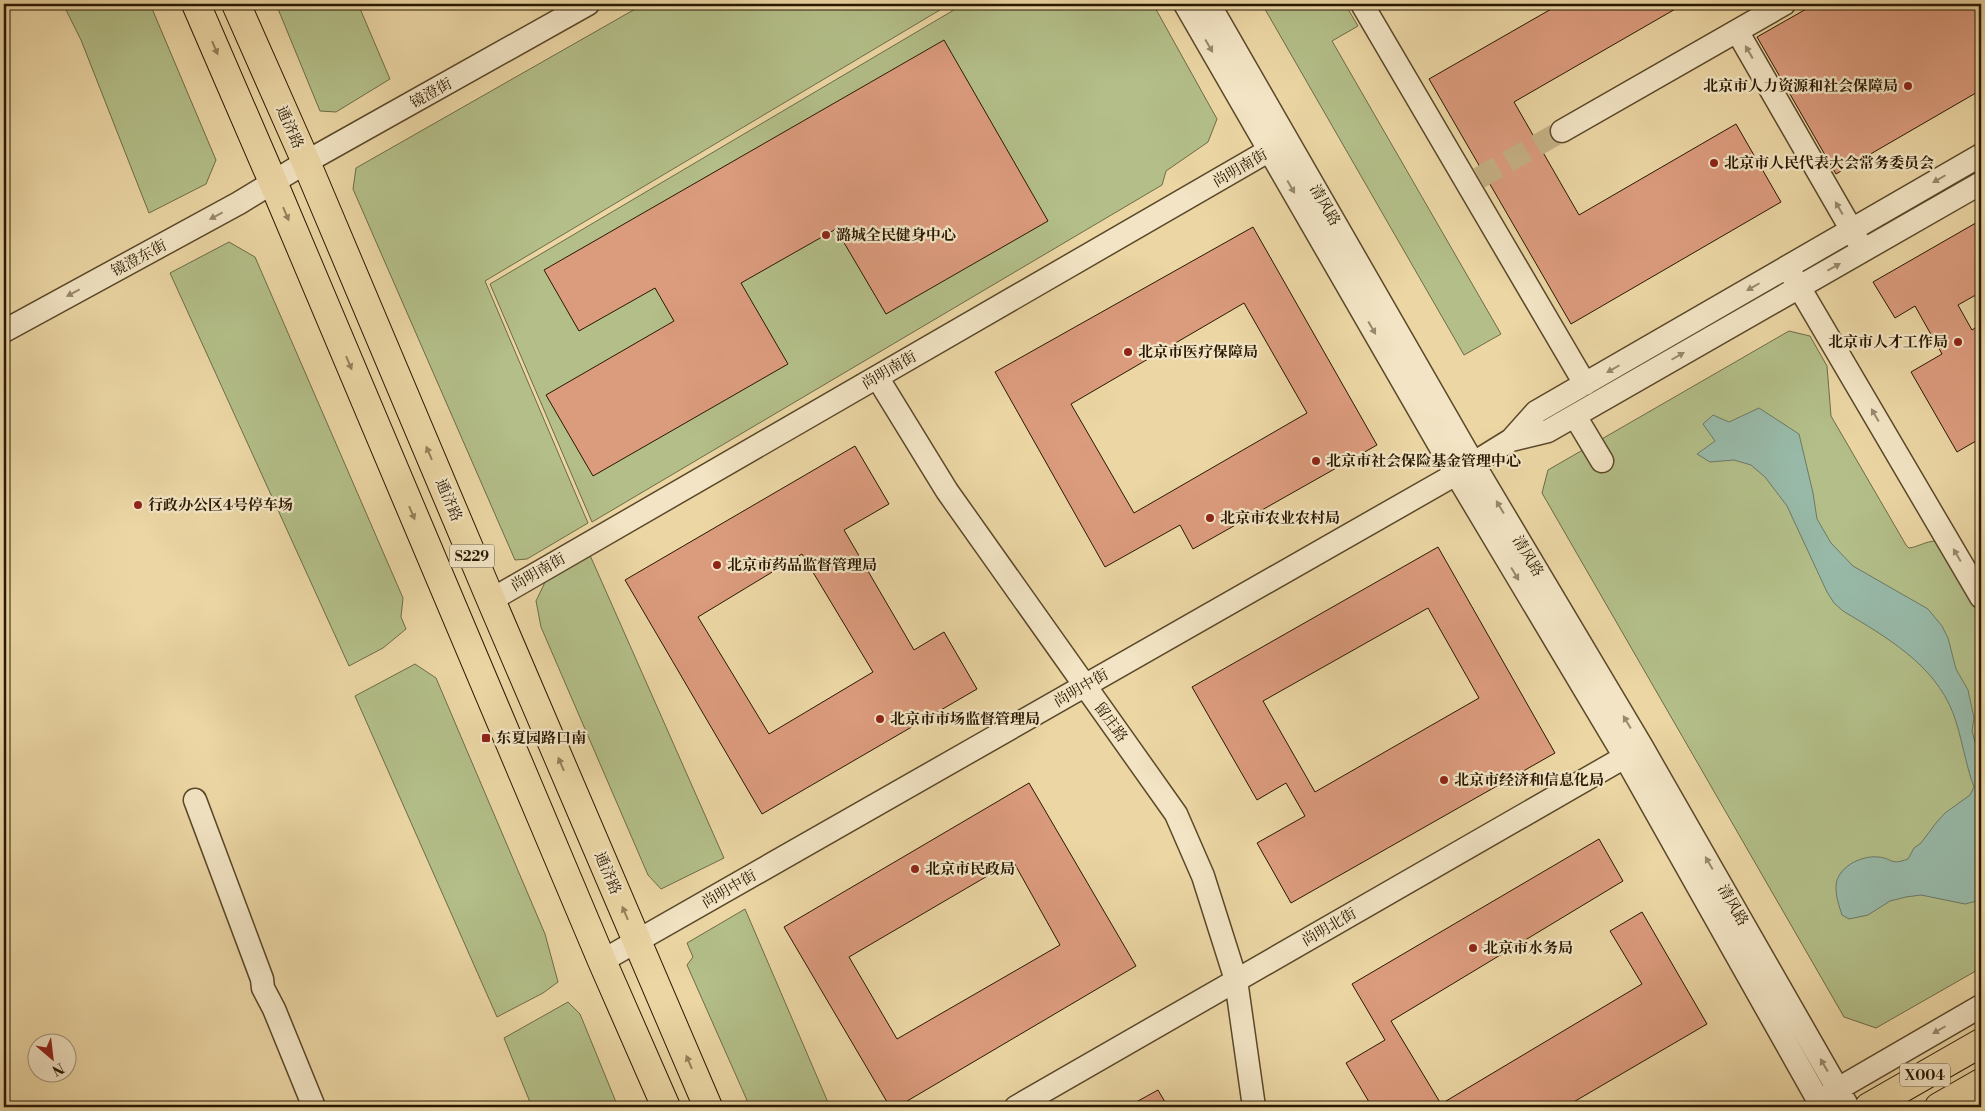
<svg xmlns="http://www.w3.org/2000/svg" width="1985" height="1111" font-family="'Libre Bodoni','Noto Serif SC',serif">
<style>
.green{fill:#b3be88;stroke:#6e6b45}
.water{fill:#98b9a8;stroke:#6c7966}
.building{fill:#db9b7d;stroke:#291802;fill-rule:evenodd}
.lines{fill:none;stroke-linecap:round;stroke-linejoin:round}
.minor-tunnel{stroke:#c4b084;stroke-width:22;stroke-dasharray:22 11;stroke-linecap:butt}
.minor-casing{stroke:#5a482a;stroke-width:25}
.major-casing{stroke:#291802;stroke-width:30}
.minor{stroke:#f2e4c4;stroke-width:22}
.major{stroke:#ebd6a4;stroke-width:28}
.oneway{fill:#98886d}
.oneway2{fill:#94805b}
.poi-dot{fill:#8f2418;stroke:#f2e4c4;stroke-width:2}
.labels{text-anchor:middle;stroke-width:4.5;stroke-linejoin:round;paint-order:stroke}
.shield{fill:#f2e4c4;stroke:#65553c;stroke-width:1}
.shield-label{font-size:14px;font-weight:bold;fill:#291802}
.poi-label{font-size:15px;font-weight:bold;fill:#291802;stroke:#f2e4c4;text-anchor:start}
.street-label{font-size:15px;fill:#291802;stroke:#f2e4c4}
</style>
<rect width="100%" height="100%" fill="#ebd6a4"/>
<filter id="stains"><feTurbulence type="fractalNoise" baseFrequency=".004" numOctaves="4"/><feColorMatrix values="0 0 0 0 .2 0 0 0 0 .09 0 0 0 0 .02 0 0 0 .5 -.17"/></filter>
<radialGradient id="worn" r=".72"><stop offset=".6" stop-color="#630" stop-opacity="0"/><stop offset="1" stop-color="#630" stop-opacity=".3"/></radialGradient>
<path class="green" d="M63,4h87l66,156 -10,24 -57,29 -68,-173z
M276,4h82l32,75 -54,33 -16,-1z
M644,4h306l-465,277 103,242 -61,36 -12,1 -162,-371 3,-21z
M964,4h189l64,115 -9,23 -42,29 -4,14 -570,337 -102,-238z
M1262,4h83l13,22 -26,15 169,293 -37,21z
M229,242l26,15 148,341 -2,19 5,12 -23,19 -34,18 -179,-393z
M1789,331l21,5 17,30 4,50 75,129 3,3c9,-1 17,-7 27,-7l10,8 35,60v359l-105,60 -32,-11 -302,-524 6,-23z
M589,553l135,305 -63,31 -13,-14 -107,-248 -5,-26 11,-23z
M415,664l21,14 109,256 13,48 -15,11 -46,24 -142,-321z
M745,909l85,198h-80l-63,-142 6,-8 -6,-14z
M568,1002l12,12 38,93h-86l-28,-69z"/>
<path class="water" d="M1759,408l40,26 14,59 4,26 14,24 22,23 75,43 14,17 6,12 8,31 12,21 6,28 -2,13 5,18 4,5v146l-16,4 -44,-9 -15,2 -16,4 -22,14 -19,4 -7,-4c-3,-9 -6,-18 -6,-27 -1,-20 25,-33 42,-31 15,1 11,9 30,2l6,-11 7,-5 15,-20 9,-10 25,-18 4,-8c-9,-24 -12,-50 -21,-74 -19,-49 -67,-76 -110,-102l-9,-8 -7,-11 -40,-86 -22,-29 -14,-12 -17,-5 -24,2 -13,-8 18,-13 -12,-17 10,-9 16,7z"/>
<path class="building" d="M1560,4h124l-170,98 65,113 157,-91 45,78 -210,122 -142,-245z
M1815,4h166v86l-145,84 -79,-137z
M944,40l104,181 -162,93 -50,-85 -95,54 47,81 -195,112 -47,-81 128,-74 -19,-33 -76,43 -35,-61z
M1981,220v72l-23,13 14,25 9,-6v114l-24,14 -46,-80 31,-18 -27,-48 -20,12 -22,-36z
M1253,227l124,218 -184,104 -13,-24 -75,42 -110,-195zM1244,303l63,110 -173,100 -63,-109z
M855,446l34,58 -45,26 70,120 30,-18 33,57 -215,125 -137,-234zM802,554l71,118 -104,62 -71,-117z
M1438,547l117,206 -264,150 -34,-60 48,-27 -19,-33 -29,17 -65,-113zM1428,608l51,90 -164,94 -52,-91z
M1029,783l107,183 -239,141h-7l-106,-180zM1013,861l47,84 -163,94 -48,-82z
M1599,839l24,42 -232,140 50,83 201,-120 -32,-53 32,-19 65,112 -142,83h-193l-26,-44 39,-23 -33,-56z
M1158,1090l10,17h-41z"/>
<g class="lines">
<path class="minor-tunnel" d="M1479,178l83,-47"/>
<defs>
<path id="minor" d="M1185,4l271,470 169,283 197,350
M1209,4l264,459 169,284 206,360
M1362,4l223,380
M1737,31l121,210
M1562,131l222,-127
M1792,275l189,322
M4,331l235,-128 67,-41 282,-158
M877,377l70,114 229,323 27,62 33,104 18,127
M1575,416l27,45
M1511,440l37,-9 433,-248
M491,600l791,-457
M195,800l67,179 1,9 11,21 40,98
M602,961l854,-487 55,-34 25,-28 445,-257
M1824,1097l157,-91
M1016,1107l621,-357"/>
<path id="major" d="M196,4l77,178 329,779 64,146
M236,4l70,158 185,438 217,507
M1869,1107l112,-64
M1939,1107l42,-24"/>
</defs>
<use href="#minor" class="minor-casing"/>
<use href="#major" class="major-casing"/>
<use href="#minor" class="minor"/>
<use href="#major" class="major"/>
</g>
<defs><path id="oneway-solid" d="M-6-.8H1V-3.2L6.5 0L1 3.2V.8H-6Z" transform="scale(1.25)"/></defs>
<g class="oneway">
<use href="#oneway-solid" transform="translate(1209 46) rotate(60)"/>
<use href="#oneway-solid" transform="translate(1749 52) rotate(-120)"/>
<use href="#oneway-solid" transform="translate(1939 179) rotate(150)"/>
<use href="#oneway-solid" transform="translate(1291 187) rotate(60)"/>
<use href="#oneway-solid" transform="translate(1839 208) rotate(-120)"/>
<use href="#oneway-solid" transform="translate(216 216) rotate(152)"/>
<use href="#oneway-solid" transform="translate(1834 267) rotate(-29)"/>
<use href="#oneway-solid" transform="translate(1753 287) rotate(150)"/>
<use href="#oneway-solid" transform="translate(73 293) rotate(152)"/>
<use href="#oneway-solid" transform="translate(1372 328) rotate(60)"/>
<use href="#oneway-solid" transform="translate(1678 356) rotate(-30)"/>
<use href="#oneway-solid" transform="translate(1613 369) rotate(150)"/>
<use href="#oneway-solid" transform="translate(1875 415) rotate(-120)"/>
<use href="#oneway-solid" transform="translate(1500 507) rotate(-121)"/>
<use href="#oneway-solid" transform="translate(1957 555) rotate(-120)"/>
<use href="#oneway-solid" transform="translate(1515 574) rotate(59)"/>
<use href="#oneway-solid" transform="translate(1627 722) rotate(-121)"/>
<use href="#oneway-solid" transform="translate(1709 863) rotate(-120)"/>
<use href="#oneway-solid" transform="translate(1939 1030) rotate(150)"/>
<use href="#oneway-solid" transform="translate(1824 1065) rotate(-120)"/>
</g>
<g class="oneway2">
<use href="#oneway-solid" transform="translate(215 48) rotate(67)"/>
<use href="#oneway-solid" transform="translate(286 214) rotate(67)"/>
<use href="#oneway-solid" transform="translate(349 363) rotate(67)"/>
<use href="#oneway-solid" transform="translate(429 453) rotate(-113)"/>
<use href="#oneway-solid" transform="translate(412 513) rotate(67)"/>
<use href="#oneway-solid" transform="translate(561 764) rotate(-113)"/>
<use href="#oneway-solid" transform="translate(625 913) rotate(-113)"/>
<use href="#oneway-solid" transform="translate(689 1062) rotate(-113)"/>
</g>
<g class="poi-dot">
<circle cx="1908" cy="86" r="5"/>
<circle cx="1714" cy="163" r="5"/>
<circle cx="826" cy="235" r="5"/>
<circle cx="1958" cy="342" r="5"/>
<circle cx="1128" cy="352" r="5"/>
<circle cx="1316" cy="461" r="5"/>
<circle cx="138" cy="505" r="5"/>
<circle cx="1210" cy="518" r="5"/>
<circle cx="717" cy="565" r="5"/>
<circle cx="880" cy="719" r="5"/>
<rect x="481" y="733" width="10" height="10" rx="2.5"/>
<circle cx="1444" cy="780" r="5"/>
<circle cx="915" cy="869" r="5"/>
<circle cx="1473" cy="948" r="5"/>
</g>
<g class="labels">
<g class="shield">
<rect x="449.5" y="544.5" width="45" height="23" rx="4"/>
<rect x="1900" y="1063.5" width="50" height="23" rx="4"/>
</g>
<g class="shield-label">
<text x="472" y="561">S229</text>
<text x="1925" y="1080">X004</text>
</g>
<g class="poi-label">
<text x="1898" y="91" text-anchor="end">北京市人力资源和社会保障局</text>
<text x="1724" y="168">北京市人民代表大会常务委员会</text>
<text x="836" y="240">潞城全民健身中心</text>
<text x="1948" y="347" text-anchor="end">北京市人才工作局</text>
<text x="1138" y="357">北京市医疗保障局</text>
<text x="1326" y="466">北京市社会保险基金管理中心</text>
<text x="148" y="510">行政办公区4号停车场</text>
<text x="1220" y="523">北京市农业农村局</text>
<text x="727" y="570">北京市药品监督管理局</text>
<text x="890" y="724">北京市市场监督管理局</text>
<text x="496" y="743">东夏园路口南</text>
<text x="1454" y="785">北京市经济和信息化局</text>
<text x="925" y="874">北京市民政局</text>
<text x="1483" y="953">北京市水务局</text>
</g>
<g class="street-label">
<text transform="translate(431 93) rotate(-29)" y="5">镜澄街</text>
<text transform="translate(290 127) rotate(66)" y="5">通济路</text>
<text transform="translate(1240 168) rotate(-30)" y="5">尚明南街</text>
<text transform="translate(1325 205) rotate(60)" y="5">清风路</text>
<text transform="translate(139 258) rotate(-28)" y="5">镜澄东街</text>
<text transform="translate(889 370) rotate(-30)" y="5">尚明南街</text>
<text transform="translate(449 500) rotate(67)" y="5">通济路</text>
<text transform="translate(1528 556) rotate(59)" y="5">清风路</text>
<text transform="translate(538 572) rotate(-30)" y="5">尚明南街</text>
<text transform="translate(1081 688) rotate(-30)" y="5">尚明中街</text>
<text transform="translate(1111 722) rotate(54)" y="5">留庄路</text>
<text transform="translate(608 873) rotate(67)" y="5">通济路</text>
<text transform="translate(729 889) rotate(-30)" y="5">尚明中街</text>
<text transform="translate(1733 905) rotate(60)" y="5">清风路</text>
<text transform="translate(1329 927) rotate(-30)" y="5">尚明北街</text>
</g>
</g>
<rect width="1985" height="1111" fill="none" stroke="#ebd6a4" stroke-width="20"/>
<rect x="5" y="5" width="1975" height="1101" fill="none" stroke="#291802" stroke-width="2.5"/>
<rect x="10" y="10" width="1965" height="1091" fill="none" stroke="#291802"/>
<g transform="translate(52 1058) rotate(152)"><circle r="24" fill="#f2e4c4" stroke="#a29276"/>
<path d="M0-4L9 19L0 12L-9 19Z" fill="#8f2418"/>
<text y="-8" font-size="14" font-weight="bold" text-anchor="middle" fill="#291802">N</text>
</g>
<rect width="100%" height="100%" filter="url(#stains)"/>
<rect width="100%" height="100%" fill="url(#worn)"/>
</svg>
